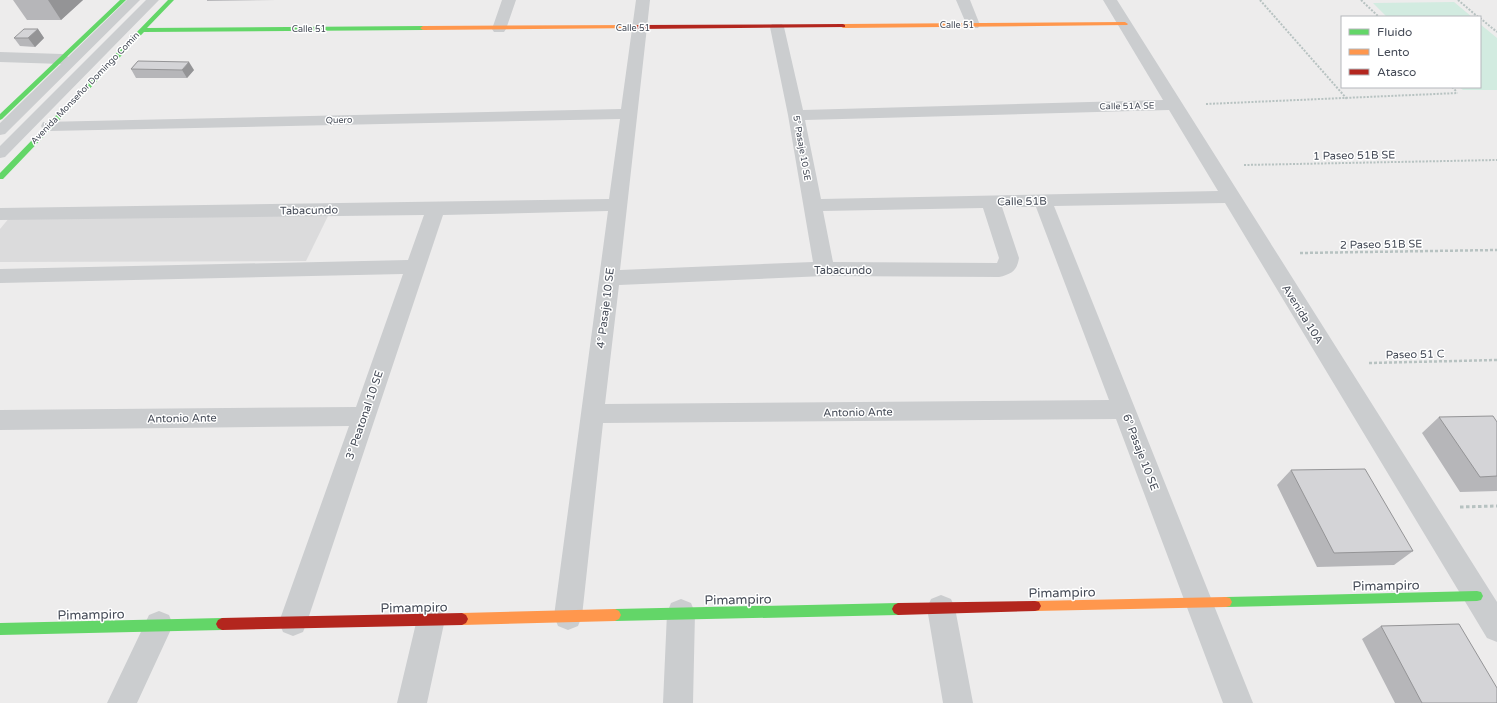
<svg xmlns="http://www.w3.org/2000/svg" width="1497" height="703" font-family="'Varela Round',sans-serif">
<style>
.education{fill:#dbdbdc}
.green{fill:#d2ebe0}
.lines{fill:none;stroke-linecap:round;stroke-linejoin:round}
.path-far2{stroke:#b7c2c1;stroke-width:2;stroke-dasharray:2 1.5;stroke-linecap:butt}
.path-far1{stroke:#b7c2c1;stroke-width:2.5;stroke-dasharray:3 2;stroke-linecap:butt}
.path{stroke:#b7c2c1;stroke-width:3;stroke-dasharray:3.5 2.5;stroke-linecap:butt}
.lane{fill:#cbcdcf;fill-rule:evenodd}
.street{fill:#cbcdcf;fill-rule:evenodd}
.fast{fill:#63d668;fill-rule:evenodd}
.slow{fill:#ff974d;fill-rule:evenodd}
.jam{fill:#b3261e;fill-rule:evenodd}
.wall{fill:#b6b6b9}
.shaded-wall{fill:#949496}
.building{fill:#d4d4d7;stroke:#949496}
.labels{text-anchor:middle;stroke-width:3;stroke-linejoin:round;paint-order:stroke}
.far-street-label{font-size:9px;fill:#454b57;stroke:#fff}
.street-label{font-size:11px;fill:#454b57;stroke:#fff}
.near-street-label{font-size:13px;fill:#454b57;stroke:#fff}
</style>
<rect width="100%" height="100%" fill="#edecec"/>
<path class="education" d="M328,216l-22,45 -306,1v-33l10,-12z"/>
<path class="green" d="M1454,2l18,15h-85l-14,-14z
M1480,24l17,14v52h-34l-4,-3h21z"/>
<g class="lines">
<path class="path-far2" d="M1260,0l87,99
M1361,0l18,17
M1458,0l20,17
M1480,18l17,14
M1452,87l5,5
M1206,104l252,-11
M1244,165l253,-5"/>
<path class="path-far1" d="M1300,253l197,-3
M1369,363l128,-3"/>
<path class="path" d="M1460,507l37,-1"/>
<path class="lane" d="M127,0h13l-135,134 -5,1v-12z
M146,0h13l-154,157 -5,1v-12z"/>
<path class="street" d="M502,0h14l-10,29 -2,3h-10l-2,-3z
M636,0h14l-30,270 193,-8 -25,-147 -18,-88 2,-3h10l2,3 19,83 360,-10 -60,-100h14l380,602v40l-10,-4 -262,-435 -171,3 199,497h-30l-107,-284 -513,4 -21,193 -4,10 -10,4 -10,-4 -4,-10 54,-405 -165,4 -136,407 -4,10 -10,4 -10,-4 -4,-10 70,-196 -349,4v-20l356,-3 47,-133 -403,9v-14l408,-9 16,-45 -424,5v-12l609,-9 11,-80 -571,12 -6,-1 -2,-4 2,-4 578,-13zM1169,110l49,81 -397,8 -16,-79zM1002,207h34l73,193 -504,4 14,-119 205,-9 175,1c12,-3 18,-6 20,-19zM983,208l16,50 -2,5 -164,-1 -10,-51z
M956,0h14l10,25 -2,3h-10z
M0,52l62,2 5,2 3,3 -3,3 -5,2 -62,-2z
M941,595l10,4 4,9 18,95h-30l-16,-95 4,-9z
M681,599l10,4 4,10 -2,90h-30l4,-90 4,-10z
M431,605l10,4 4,10 -18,84h-30l20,-84 4,-10z
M159,611l10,4 4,10 -36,78h-30l42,-88z"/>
<path class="fast" d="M120,0h6l-124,119 -2,1v-6z
M168,0h6l-27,28 276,-2 3,2 -3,2 -279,2 -141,147h-3v-6z
M1477,591l4,1 2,4 -2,4 -4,1 -251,6 -4,-1 -2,-4 2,-4 4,-1z
M898,603l4,2 2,4 -2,4 -4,2 -283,6 -4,-2 -2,-4 2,-4 4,-2z
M222,618l4,2 2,4 -2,4 -4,2 -222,5v-12z"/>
<path class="slow" d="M1125,22l3,2 -1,1 -284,3 -3,-2 3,-2z
M638,25l2,1v2l-217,2 -3,-2 3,-2z
M1226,597l4,1 2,4 -2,4 -4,1 -191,4 -4,-1 -2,-4 2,-4 4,-1z
M615,609l4,2 2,4 -2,4 -4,2 -153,4 -4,-2 -2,-4 2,-4 4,-2z"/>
<path class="jam" d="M843,24l2,1v2l-207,2 -3,-2 3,-2z
M1035,601l4,1 2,4 -2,4 -4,1 -137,4 -4,-2 -2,-4 2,-4 4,-2z
M462,613l4,2 2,4 -2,4 -4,2 -240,5 -4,-2 -2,-4 2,-4 4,-2z"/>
</g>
<path class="wall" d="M13,0h70l-22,20h-34z
M207,0h69l-69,1z
M38,29l6,9 -9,9 -15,-1 -6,-8z
M138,61l56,9 -7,8h-51l-5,-9z
M1439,417l58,5v69l-37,1 -38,-59z
M1291,470l122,81 -19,14 -77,2 -40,-82z
M1381,626l116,77h-102l-33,-64z"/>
<path class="shaded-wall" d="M48,0h35l-22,20z
M38,29l6,9 -9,9 -7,-9z
M189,62l5,8 -7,8 -5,-8z"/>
<path class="building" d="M24,29h14l-10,9h-14z
M138,61l51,1 -7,8 -51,-1z
M1493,416l4,6v54l-17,1 -41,-60z
M1365,469l48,82 -79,2 -43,-83z
M1459,624l38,64v15h-75l-41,-77z"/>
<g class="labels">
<g class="far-street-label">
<text x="957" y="28">Calle 51</text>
<text x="633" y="31">Calle 51</text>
<text x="309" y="32">Calle 51</text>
<text transform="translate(85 88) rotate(-46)" y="3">Avenida Monseñor Domingo Comin</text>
<text transform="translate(1127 106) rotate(-1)" y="3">Calle 51A SE</text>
<text transform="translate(339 120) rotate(-1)" y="3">Quero</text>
<text transform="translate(802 148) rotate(80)" y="3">5° Pasaje 10 SE</text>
</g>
<g class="street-label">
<text transform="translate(1354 155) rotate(-1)" y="4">1 Paseo 51B SE</text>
<text transform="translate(1022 201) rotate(-1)" y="4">Calle 51B</text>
<text transform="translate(309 210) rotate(-1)" y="4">Tabacundo</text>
<text transform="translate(1381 244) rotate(-1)" y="4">2 Paseo 51B SE</text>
<text x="843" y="274">Tabacundo</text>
<text transform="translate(605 308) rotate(-83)" y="4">4° Pasaje 10 SE</text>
<text transform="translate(1303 314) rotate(58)" y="4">Avenida 10A</text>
<text transform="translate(1415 354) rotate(-1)" y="4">Paseo 51 C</text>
<text transform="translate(858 412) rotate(-1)" y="4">Antonio Ante</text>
<text transform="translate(364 415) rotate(-71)" y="4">3° Peatonal 10 SE</text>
<text transform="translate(182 418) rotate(-1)" y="4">Antonio Ante</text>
<text transform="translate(1141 452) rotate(69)" y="4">6° Pasaje 10 SE</text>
</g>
<g class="near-street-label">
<text transform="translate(1386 585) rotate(-1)" y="5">Pimampiro</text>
<text transform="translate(1062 592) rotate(-1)" y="5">Pimampiro</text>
<text transform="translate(738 599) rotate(-1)" y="5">Pimampiro</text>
<text transform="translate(414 607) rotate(-1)" y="5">Pimampiro</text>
<text transform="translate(91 614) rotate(-1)" y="5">Pimampiro</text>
</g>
</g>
<rect x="1341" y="16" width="140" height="72" fill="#ffffff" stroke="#b5b7bc"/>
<rect x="1349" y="29" width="20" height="6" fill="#63d668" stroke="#b5b7bc"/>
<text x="1377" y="36" font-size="12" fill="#454b57">Fluido</text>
<rect x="1349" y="49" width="20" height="6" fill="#ff974d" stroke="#b5b7bc"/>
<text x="1377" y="56" font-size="12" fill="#454b57">Lento</text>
<rect x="1349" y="69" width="20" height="6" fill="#b3261e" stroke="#b5b7bc"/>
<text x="1377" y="76" font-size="12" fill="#454b57">Atasco</text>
</svg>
